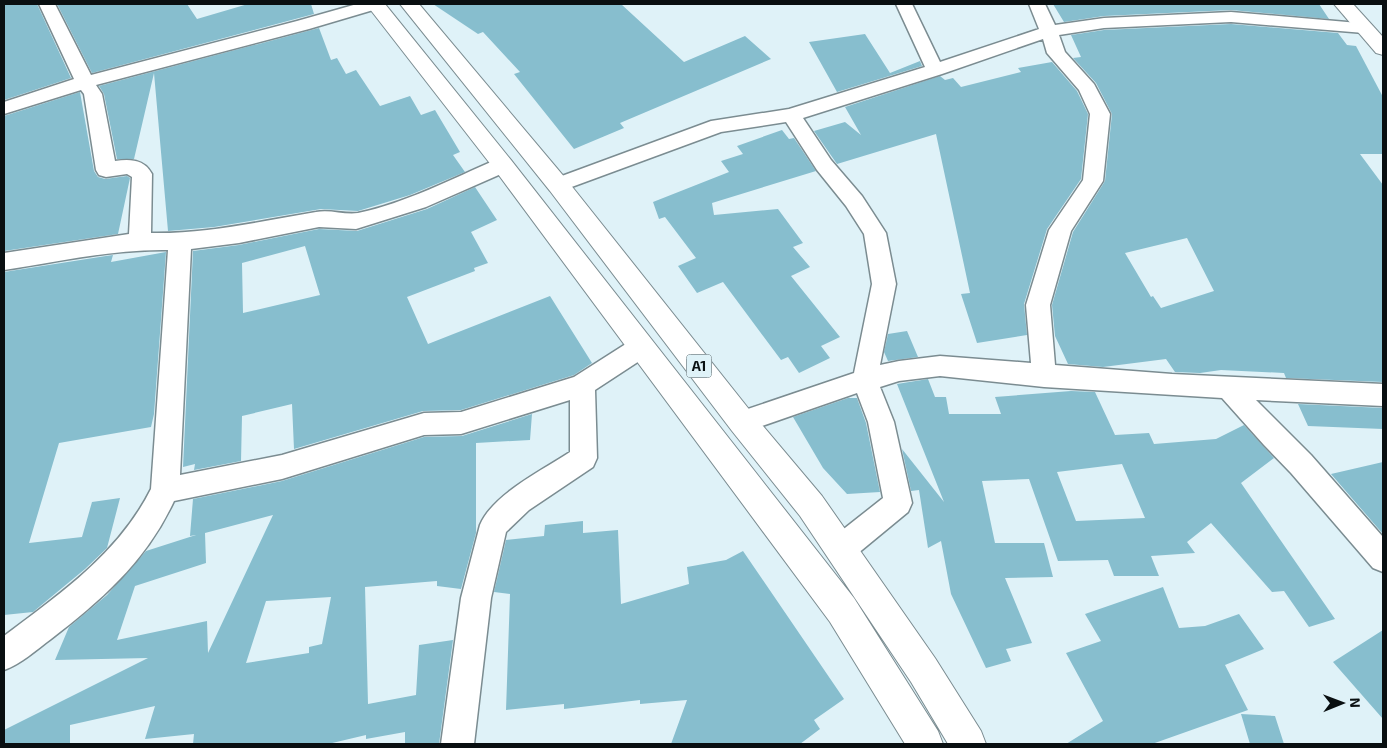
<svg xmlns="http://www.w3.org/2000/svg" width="1387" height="748" font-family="'Exo 2',sans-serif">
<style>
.building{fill:#87bece;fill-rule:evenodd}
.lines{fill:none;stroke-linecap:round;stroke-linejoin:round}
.minor-casing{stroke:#7b8c91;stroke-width:3}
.tertiary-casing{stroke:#7b8c91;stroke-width:2}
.trunk-casing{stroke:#7b8c91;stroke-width:2}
.minor{fill:#fff;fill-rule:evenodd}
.tertiary{fill:#fff;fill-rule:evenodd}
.trunk{fill:#fff;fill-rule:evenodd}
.labels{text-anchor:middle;stroke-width:4;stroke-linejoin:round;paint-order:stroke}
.shield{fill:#dff2f8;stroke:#495356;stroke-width:1}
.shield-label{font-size:14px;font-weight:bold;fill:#090f11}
</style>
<rect width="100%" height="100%" fill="#dff2f8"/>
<path class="building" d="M4,4h33l34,74 -67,22z
M57,4h130l10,15 51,-15h63l3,10 -222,59z
M433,4h188l63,58 61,-26 26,23 -151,64 4,5 -50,21 -60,-75 6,-2 -37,-40 -5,2z
M1053,4h266l10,15 -98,-9 -127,6 -40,6z
M1231,24l107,9 9,12 9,1 27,51v57h-23l23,31v197l-97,-4 -2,-5 -63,-3 -21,3 -25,-1 -9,-13 -63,8 -35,-3 -13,-28 -3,-31 21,-73 32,-51 7,-67 -16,-31 -23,-25 8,-1 -10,-22 33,-5zM1187,238l27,53 -53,17 -8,-12 -2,1 -26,-44z
M319,28l12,32 6,-2 9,16 10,-4 24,36 30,-10 11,19 14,-5 25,42 -7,3 12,17 -55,23 -52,16 -37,-2 -107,18 -46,4 -14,-158 -20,86h-17l-13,-65 -5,-8z
M865,34l25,39 30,-12 2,5 -85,26 -28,-50z
M1052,62l25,29 11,23 -7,65 -34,50 -23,75 3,31 -50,8 -16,-49 9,-1 -34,-159 -99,30 -23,-33 31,-9 16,13 -16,-28 95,-31 5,4 8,-2 8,9 60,-15 -3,-4z
M80,92l14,79 4,6 7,2 22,-3 3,2 -12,56 -114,17v-135z
M782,130l7,9 5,-1 22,33 -104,32 2,12 64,-6 25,34 -10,4 17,20 -19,9 49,61 -19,9 9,12 -31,15 -11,-16 -7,3 -58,-78 -26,11 -19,-27 18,-8 -31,-41 -6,2 -6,-17 76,-30 -8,-11 22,-7 -6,-8z
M475,187l22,33 -26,12 17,31 -14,5 1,3 -68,26 21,47 122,-48 42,67 -18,12 -113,35 -38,1 -129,38 -2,-45 -50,12 -1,45 -47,9 1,-6 -12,3 10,-216 46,-6 80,-16 38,2 70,-22zM305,246l15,49 -77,18 -1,-50z
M166,252l-12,162 -3,13 -92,16 -30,100 53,-6 10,-35 28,-4 -13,50 -22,21 -52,43 -29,3v-343l102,-16 7,-1 -2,7z
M907,331l11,26 -30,4 -4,-9 4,-18z
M928,379l7,18h11l3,17h52l-6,-17 76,-6 24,1 20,43 34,-2 5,11 62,-5 28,-14 30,33 -33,25 94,136 -26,8 -25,-36 -12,1 -61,-69 -24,19 8,11 -44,3 8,20h-45l-6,-16 -50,1 -29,-82 -47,2 13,62h49l9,34 -48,1 27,65 -26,6 5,12 -25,7 -35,-74 -10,-53 -13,7 -9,-58 -8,1 -9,-42 42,53 -47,-118zM1122,464l23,54 -69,3 -19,-49z
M848,398h9l9,25 14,69 -33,2 -24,-26 -30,-51z
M1298,404l85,4v21l-75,-3z
M532,414l-2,26 -54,3v90l-15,56 -24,-3v-5l-72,6 3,117 48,-9 3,-50 34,-5 -14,104h-34v-12l-39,7v-4l-38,9h-135l1,-10 -49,5 10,-33 -85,19v19h-66v-14l144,-72 -93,2 14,-33 38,-32 39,-44 50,-16 -6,1 3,-37 89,-18 142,-44 38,-1zM273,515l-65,138 -1,-32 -90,19 18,-54 71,-23 -1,-30zM331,597l-9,47 -13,3v6l-63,10 20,-62z
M1383,462v72l-52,-60z
M583,521v12l35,-3 3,74 68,-20 -2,-17 39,-7 17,-9 101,148 -30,21 6,9 -20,15h-129l16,-44 -47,4v-4l-76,9v-5l-58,6 4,-116 -16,-2 12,-52 38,-4 1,-11z
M1163,587l16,41 26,-2 34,-12 25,35 -39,16 23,45 -96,34h-86l37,-23 -37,-68 35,-12 -16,-27z
M1383,630v89l-50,-57z
M1241,714l34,2 9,28h-34z"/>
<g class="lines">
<defs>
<path id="minor" d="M39,4h16l36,71 206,-54 60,-17h25l-2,4 -71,21 -213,56 6,9 13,67c15,-2 29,-2 37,13l-1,59c57,1 110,-12 165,-21 14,-3 28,3 42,1 48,-10 93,-34 138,-53l7,-2 7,2 3,5 -3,5 -84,37 -70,22 -37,-2 -80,16 -48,6 -11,226 102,-20 142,-42 37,-1 113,-35 58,-37 9,-3 9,3 3,7 -3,7 -55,36 2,68 -4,9 -64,43 -23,22 -15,66 -17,146h-33l20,-146 19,-73c13,-31 63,-55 90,-73v-52l-109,34 -37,1 -142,44 -108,22c-28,60 -71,98 -123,138 -15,11 -30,25 -47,31v-34c56,-42 115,-83 147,-147l17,-239c-56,-1 -109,12 -164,20v-17l125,-19 3,-57 -5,-3 -21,3 -7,-2 -3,-5 -12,-76 -3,-4 -77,24v-12l70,-23z
M896,4h16l28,58 99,-33 -10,-25h16l10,21 49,-7 127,-6 139,12 3,4 -3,4 -6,1 -133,-11 -127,6 -45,7 6,17 29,32 16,30 -7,67 -32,50 -21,74 5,60 117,9 211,10v22l-127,-6 55,55 72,82v35l-10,-4 -82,-95 -27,-28 -42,-47 -178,-11 -104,-11 -41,5 -19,6 14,35 18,81 -4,9 -57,47 -10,4 -10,-4 -4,-10 4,-10 52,-41 -15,-76 -11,-29 -115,40 -9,-3 -4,-8 4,-8 121,-41 18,-89 -8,-50 -18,-28 -29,-36 -31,-48 -65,10 -163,60 -7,-2 -3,-5 3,-5 160,-59 78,-12 136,-42zM1043,39l4,14 32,37 11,24 -7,66 -34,50 -23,75 5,58 -91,-7 -41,5 -19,4 16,-81 -10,-51 -24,-37 -31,-36 -28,-42 139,-44z"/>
<path id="tertiary" d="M1334,4h19l30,33v18l-7,-2z"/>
<path id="trunk" d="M366,4h19l126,156 343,438 84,133 5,13h-38l-75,-122 -335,-452z
M400,4h19l147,175 186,234 70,83 113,162 46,73 5,13h-38l-37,-62 -111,-166 -68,-85 -182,-240z"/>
</defs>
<use href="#minor" class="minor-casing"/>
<use href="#tertiary" class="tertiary-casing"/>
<use href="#trunk" class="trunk-casing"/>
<use href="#minor" class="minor"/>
<use href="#tertiary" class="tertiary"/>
<use href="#trunk" class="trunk"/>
</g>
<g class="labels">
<rect class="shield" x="686.5" y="354.5" width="25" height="23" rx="4"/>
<g class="shield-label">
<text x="699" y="371">A1</text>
</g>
</g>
<rect width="1387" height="748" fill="none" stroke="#090f11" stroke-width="10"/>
<g transform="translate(1342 703) rotate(89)" stroke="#dff2f8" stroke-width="4" paint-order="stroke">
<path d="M0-4L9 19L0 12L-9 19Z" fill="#090f11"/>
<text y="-8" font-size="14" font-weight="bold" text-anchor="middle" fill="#090f11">N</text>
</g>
</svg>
